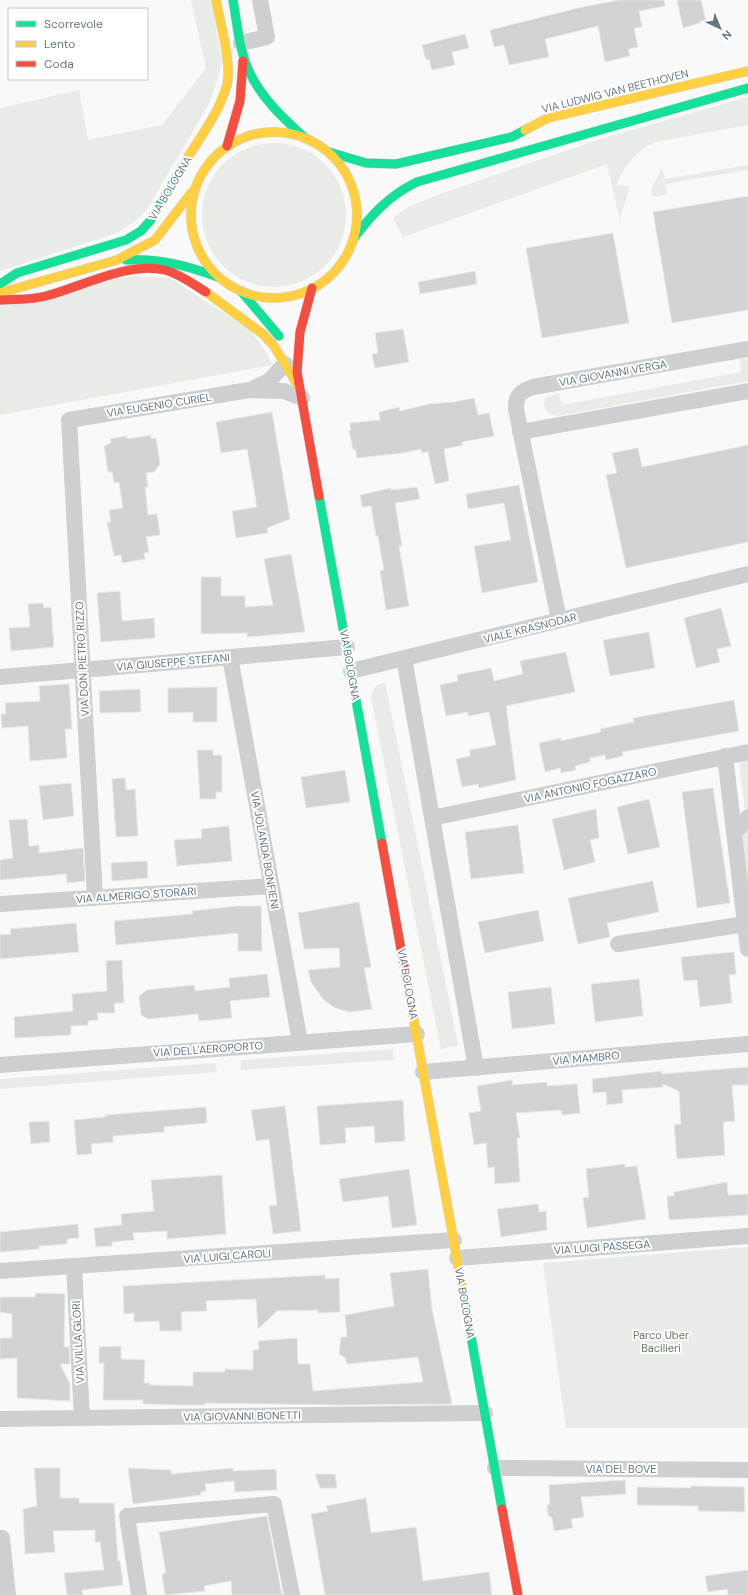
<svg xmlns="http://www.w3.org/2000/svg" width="748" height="1595" font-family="'DM Sans',sans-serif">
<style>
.green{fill:#e8ebe6}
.building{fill:#d0d2d3;stroke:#e8e8e8}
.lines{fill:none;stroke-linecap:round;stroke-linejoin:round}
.fast-casing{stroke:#d5d6d7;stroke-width:10}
.slow-casing{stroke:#d5d6d7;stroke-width:10}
.jam-casing{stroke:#d5d6d7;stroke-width:10}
.street{stroke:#cecfd0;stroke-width:16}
.fast{stroke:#16e098;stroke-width:9}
.slow{stroke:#ffcf43;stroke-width:9}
.jam{stroke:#f24e42;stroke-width:9}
.labels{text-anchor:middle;stroke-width:4;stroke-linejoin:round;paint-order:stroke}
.street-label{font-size:11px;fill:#657683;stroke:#fff}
.park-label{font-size:11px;fill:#687a64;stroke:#fff}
</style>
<rect width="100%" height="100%" fill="#f9f9f9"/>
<path class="green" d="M191,0h20l11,64 -12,38 -64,109 -12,11 -17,11 -117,38v-163l79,-18 9,50 74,-15 44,-57z
M748,97v28l-92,17c-20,8 -31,24 -40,43l14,1 -10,34 -13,-56 -204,73 -10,-19 15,-11 32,-13 157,-54z
M202 215a72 72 0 1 1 144 0a72 72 0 1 1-144 0Z
M748,165v5l-83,14 2,10 -10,3 -5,-2 -1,-5 11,-22 3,11z
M130,276l40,2 80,52 18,25 4,10 -272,50v-110z
M748,358v23l-190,35 -10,-3 -4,-7 1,-8 14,-5 3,12 179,-33 -1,-13z
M385,682l73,363 -17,4 -70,-352c2,-10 4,-12 14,-15z
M748,759v48l-3,4 -6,-50z
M748,829v51l-5,-44z
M393,1049l1,11 -153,10v-10z
M215,1063l2,9 -217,17v-10z
M748,1247v181h-182l-23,-165z"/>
<path class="building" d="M619,0h45l1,6 -26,5 3,16 -8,1 4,19 -10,2 2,7 -25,6 -7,-36 -53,13 4,18 -40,8 -5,-20 -10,2 -4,-17 88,-22z
M677,0h24l5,21 -23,7z
M465,34l4,14 -17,4 3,13 -23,5 -3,-11 -3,1 -4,-15z
M748,196v114l-76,13 -19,-111z
M613,233l16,90 -87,15 -16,-90z
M475,271l2,13 -57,10 -2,-12z
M403,329l6,33 -34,6 -3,-14 6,-1 -3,-20z
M474,398l4,17 11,-2 5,23 -32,6 1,3 -19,4 5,32 -14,3 -7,-32 -6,1 -1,-4 -18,4 -46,5 -2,-9 -2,1 -4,-20h2l-1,-7 30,-3 -1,-8 20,-5 1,4 29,-7 25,-2z
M272,412l18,107 -23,9 1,5 -32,5 -4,-27 25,-4 -10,-58 -26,4 -5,-31z
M151,435v4l5,-1 4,26 -6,8 -8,1 2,14h-3l3,28 9,-1 3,21 -14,2 3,15 -5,1 1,6 -23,4 -1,-8 -7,1 -7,-34h4l-2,-12 14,-2 -4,-26 -5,1 -2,-11h-4l-4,-26 7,-3 -1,-4 16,-3 2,3z
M748,445v97l-122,26 -20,-93 11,-2 -5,-20 26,-5 4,19z
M519,485l19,97 -56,11 -8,-47 37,-6 -7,-37 -36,6 -2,-15z
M417,487l3,12 -25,4 7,43h-3l10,60 -23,4 -6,-39 4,-1 -6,-34h-2l-5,-30 -9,1 -2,-12 31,-7v2z
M291,554l14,78 -58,5v-4l-46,1v-57h20v19h24v11l28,-2 -9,-46z
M120,591l2,30 32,-3 1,20 -54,4 -4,-49z
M43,603l1,5 7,-1 3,40 -43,4 -2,-23 21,-1 -2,-23z
M721,608l10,38 -14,3 3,13 -24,6 -12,-50z
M649,632l6,36 -45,8 -7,-36z
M566,652l9,40 -69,14 10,74 -37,8 -1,-4 -16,3 -6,-28 14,-3v-6l26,-5 -7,-33 -21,4v-4l-22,4 -6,-31 18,-4 -1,-6 34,-7 3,13 29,-7 -3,-13z
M69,684l3,45h-7l2,29 -37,3 -2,-35 -26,2 -1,-14h5l-1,-11 35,-2 -1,-15z
M217,687v35h-24v-10l-25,1v-25z
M140,689l1,23 -41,1 -1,-22z
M734,700l5,31 -117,21 1,4 -17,4 -1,-5 -15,3v4l-15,4 1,4 -15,3 -1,-5 -15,4 -6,-29 22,-5v3l40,-9 -1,-3 34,-7 -1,-4z
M197,750h16v5h9v37h-6v7h-16z
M345,770l5,32 -44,6 -5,-31z
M125,778l1,12 9,-1 3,47 -22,1 -4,-58z
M71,783l3,33 -31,4 -4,-34z
M713,788l17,115 -33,5 -15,-116z
M649,799l11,48 -32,7 -11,-47z
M596,809l3,29 -9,2 5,22 -31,8 -12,-51z
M27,819l2,27 10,-1v8l44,-5 2,33 -18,2 -1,-9 -66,6v-20l13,-2 -4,-38z
M518,825l6,48 -53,6 -6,-47z
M229,826l3,35 -55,5 -3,-26 28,-2 -1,-9z
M147,861l1,17 -36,3 -1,-18z
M653,881l6,31 -52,11 3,14 -32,7 -10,-46z
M359,902l12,65 -7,1 8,41 -22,3 -15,-4 -12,-9 -12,-17 -3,-12 32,-3 -1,-19 -35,1 -6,-36z
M237,906h24l1,45h-24v-18l-122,12 -2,-24 79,-7 -1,-3z
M538,910l6,31 -59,12 -7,-31z
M76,923l3,29 -79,7v-24l11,-1 -1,-5z
M734,952l2,22 -7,1 3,28 -32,4 -3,-27 -13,1 -3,-24z
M122,960l2,43h-10l1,10h-18l1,7 -10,1v4l-17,1v9l-56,3 -1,-21 59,-6 -1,-17 35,-3 -1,-30z
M267,974l3,23 -40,4 2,17 -33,3 -1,-7 -50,5 -7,-4 -2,-19 8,-6 47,-5 1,6 35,-4 -1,-9z
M639,979l4,37 -48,6 -4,-38z
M551,987l4,37 -43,5 -4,-37z
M748,1067v18h-16l3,36 -12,1 2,33 -48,4 -3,-34 7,-1 -2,-33 -16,-7v3l-41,3 1,13 -16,2 -1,-13 -13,1 -1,-14 70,-8v3z
M512,1080l1,5 34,-3v4l30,-2 3,29 -18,2 -1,-5 -45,3 4,25h-3l3,44 -25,2 -1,-17 -6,1 -2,-25 -12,2 -5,-32 12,-2 -4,-25z
M403,1100l2,41 -30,2 -1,-17 -29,2 1,15 -26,2 -3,-39z
M285,1106l16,125 -28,3 -4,-28 8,-1 -8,-66 -13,2 -5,-31z
M206,1107l1,16 -43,4v5l-51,4v6l-22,2 1,10 -15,1 -3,-35 31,-3v-2z
M49,1121l1,21 -19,2 -2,-22z
M625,1164v3l12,-1 9,53 -59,9 -4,-30 6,-1 -3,-28z
M409,1169l8,56 -25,3 -4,-32 -45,6 -4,-23z
M222,1175l4,59 -59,5v-8l-34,2 1,7 -22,2v4l-16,1 -2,-19 28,-3 -1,-11 33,-3 -3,-31z
M727,1182l1,13 20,-1v21l-79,5 -2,-24h7v-4z
M538,1204l1,8 7,-1 1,19 -46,7 -4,-28z
M78,1224l1,14 -12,1v5l-28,2v3l-39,3v-20z
M428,1269l4,40 20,95 -116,1 -131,-2v2h-27l-35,-1v-4h-40l1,-37h-5v-16l22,-1v13l24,1 -1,23h6v2l43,1v-14h32v-3l28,1v-20l6,-1 -1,-8 39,-3 1,26h12l3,27 110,-9 -5,-25 -71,7 -2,-6 -6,-4 2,-17h6l-2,-22 49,-9 -4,-33z
M325,1275v4l14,-1 1,34 -22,1v-3l-41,1 -19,18 -2,-30 -50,2 1,10 -26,1 1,19h-22l-1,-10 -25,1v-9l-10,1 -1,-28z
M36,1293l29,1 -1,53h5l1,17h-10l10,20v17l-53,-3v-40l-17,1v-21h12v-24l-12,-2v-15h35z
M34,1468h26v30h19v5h35l4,58h2l3,24 -41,5 1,5h-16l-3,-22 40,-3 -4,-28h-5v-12l-42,1 2,21 -30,2 -2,-45 14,-3z
M128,1468l43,2v4l62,-6v3l43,-2 1,21 -42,2 -1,-11 -29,3 1,7 -5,1v3l-68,9z
M315,1474h20l2,14h-17z
M625,1480l1,14 -45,3 3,20 -13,2 2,9 -19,3 -2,-13 -4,-3 -1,-10h3l-1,-20z
M691,1486l53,1 1,25 -47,-1v-5l-61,-1v-18l54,1z
M366,1498l5,35 45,-6 7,54 66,-9 3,23h-167l-14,-81 17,-3 -2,-5z
M267,1516l15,79h-50l-1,-14 -27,5 1,5 -40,4 -3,-21 4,-1 -7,-41z
M748,1570v25h-20l-1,-6 -19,3 -3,-16z"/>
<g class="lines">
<defs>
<path id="fast" d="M233,0c4,23 6,48 15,69 12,28 35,49 57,69
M329,152l37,11 30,1 116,-27 13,-7
M354,238c18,-24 36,-43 63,-56l331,-94
M126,260c33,-2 62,6 92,17
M0,284l17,-11 109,-33 15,-9 9,-10 37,-62
M241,291l38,45
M319,496l63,347
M463,1292l39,217"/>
<path id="slow" d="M525,130l23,-12 200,-47
M191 215a83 83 0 1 1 166 0a83 83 0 1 1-166 0Z
M187,159c14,-23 33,-48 40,-74 5,-21 -7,-63 -11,-85
M206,292l57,42 11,12 23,38
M0,293l117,-33 38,-20 37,-48
M406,977l57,315"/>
<path id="jam" d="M227,146l13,-45 3,-40
M312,288l-12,44 -3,40 22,124
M0,300c16,-1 31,0 46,-4 35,-9 83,-35 119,-26 15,4 28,14 41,22
M382,843l24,134
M502,1509l16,86"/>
</defs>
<use href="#fast" class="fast-casing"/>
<use href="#slow" class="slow-casing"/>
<use href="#jam" class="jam-casing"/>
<path class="street" d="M241,43l26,-6 -7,-37
M254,388l15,-7 16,-17
M520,432l228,-41
M559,620l-43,-211c-1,-13 5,-18 17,-22l215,-38
M230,657l70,385
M404,658l72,410
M351,671l397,-97
M0,677l347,-30
M725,756l23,193
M432,818l316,-66
M734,834l14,-17
M95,898l-26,-478 180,-30 35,1 18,7
M0,904l271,-18
M618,944l127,-20
M0,1065l417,-31
M423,1072l325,-28
M457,1258l291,-22
M74,1266l8,152
M0,1271l454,-31
M0,1419l485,-6
M495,1468l253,2
M0,1538h2l6,57
M139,1595l-12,-79 147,-12 18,91"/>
<use href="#fast" class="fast"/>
<use href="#slow" class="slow"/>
<use href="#jam" class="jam"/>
</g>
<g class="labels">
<g class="street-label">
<text transform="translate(615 91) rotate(-14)" y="4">VIA LUDWIG VAN BEETHOVEN</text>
<text transform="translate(170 188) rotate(-59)" y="4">VIA BOLOGNA</text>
<text transform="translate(613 373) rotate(-10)" y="4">VIA GIOVANNI VERGA</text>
<text transform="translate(159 405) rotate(-9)" y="4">VIA EUGENIO CURIEL</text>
<text transform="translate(530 628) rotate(-14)" y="4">VIALE KRASNODAR</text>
<text transform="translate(82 659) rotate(-93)" y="4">VIA DON PIETRO RIZZO</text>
<text transform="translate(173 662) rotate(-5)" y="4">VIA GIUSEPPE STEFANI</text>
<text transform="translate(350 665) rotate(80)" y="4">VIA BOLOGNA</text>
<text transform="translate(590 785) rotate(-12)" y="4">VIA ANTONIO FOGAZZARO</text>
<text transform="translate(265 850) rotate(80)" y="4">VIA JOLANDA BONFIENI</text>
<text transform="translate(136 895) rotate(-4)" y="4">VIA ALMERIGO STORARI</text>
<text transform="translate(408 984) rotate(80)" y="4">VIA BOLOGNA</text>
<text transform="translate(208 1049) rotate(-4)" y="4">VIA DELL'AEROPORTO</text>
<text transform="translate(586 1058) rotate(-5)" y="4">VIA MAMBRO</text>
<text transform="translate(602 1247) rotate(-4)" y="4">VIA LUIGI PASSEGA</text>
<text transform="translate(227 1256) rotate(-4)" y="4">VIA LUIGI CAROLI</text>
<text transform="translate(465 1303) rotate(80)" y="4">VIA BOLOGNA</text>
<text transform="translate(78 1342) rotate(-93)" y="4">VIA VILLA GLORI</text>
<text transform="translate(242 1416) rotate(-1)" y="4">VIA GIOVANNI BONETTI</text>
<text x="621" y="1473">VIA DEL BOVE</text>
</g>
<g class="park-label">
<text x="661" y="1339">Parco Uber<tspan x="661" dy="13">Bacilieri</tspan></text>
</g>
</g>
<rect x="8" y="8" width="140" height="72" fill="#ffffff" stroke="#c1c8cd"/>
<rect x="16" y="21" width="20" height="6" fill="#16e098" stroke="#c1c8cd"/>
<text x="44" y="28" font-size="12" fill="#657683">Scorrevole</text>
<rect x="16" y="41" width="20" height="6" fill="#ffcf43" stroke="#c1c8cd"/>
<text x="44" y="48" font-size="12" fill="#657683">Lento</text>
<rect x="16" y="61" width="20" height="6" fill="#f24e42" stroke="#c1c8cd"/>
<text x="44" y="68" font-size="12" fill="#657683">Coda</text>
<g transform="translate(720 28) rotate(136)" stroke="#ffffff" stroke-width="3" paint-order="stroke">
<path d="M0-3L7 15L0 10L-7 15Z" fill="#657683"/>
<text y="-6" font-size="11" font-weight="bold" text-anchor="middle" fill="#657683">N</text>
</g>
</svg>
